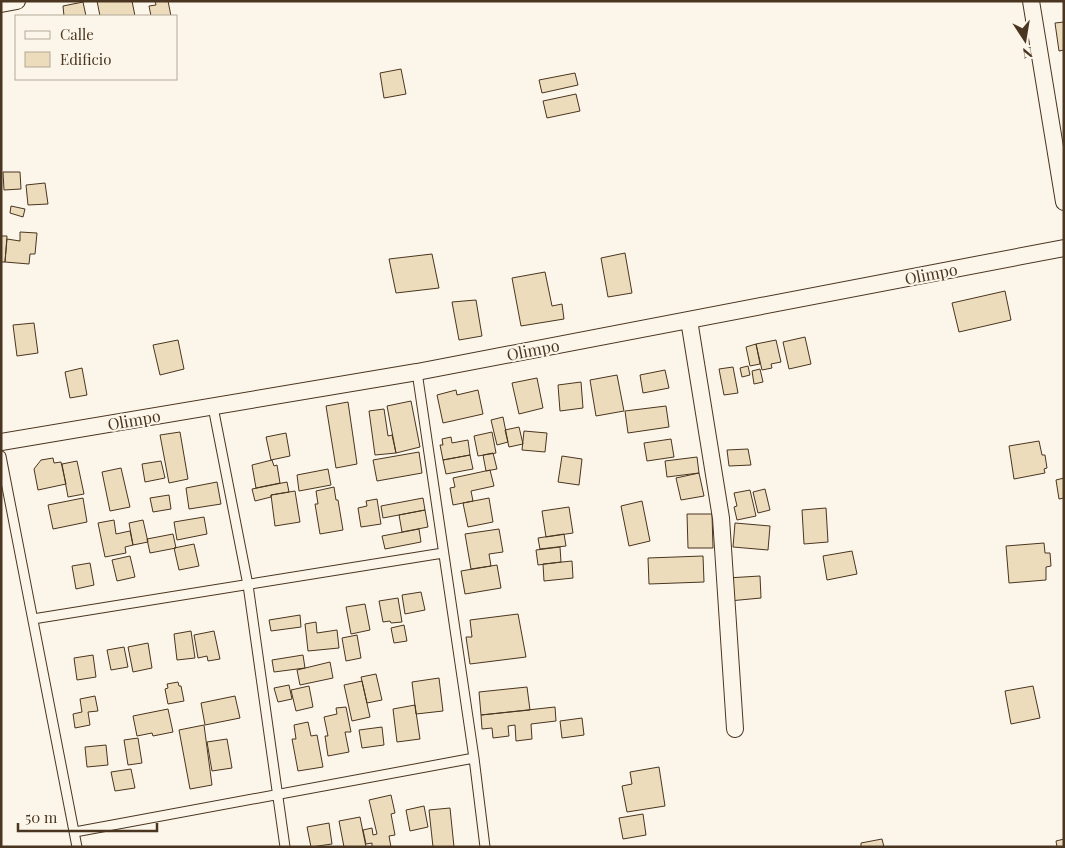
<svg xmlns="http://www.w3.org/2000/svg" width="1065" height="848" font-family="'Playfair Display',serif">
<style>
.building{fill:#ecdcbc;stroke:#4a3520}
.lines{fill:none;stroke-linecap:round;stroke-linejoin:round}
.lane-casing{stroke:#4a3520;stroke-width:11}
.street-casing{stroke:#4a3520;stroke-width:18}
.lane{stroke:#fbf6e9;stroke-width:9}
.street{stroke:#fbf6e9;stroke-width:16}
.labels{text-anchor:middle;stroke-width:4;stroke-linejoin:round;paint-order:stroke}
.street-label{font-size:16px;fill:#4a3520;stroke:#fbf6e9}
</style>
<rect width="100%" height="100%" fill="#fbf6e9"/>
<path class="building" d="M97,1h35l3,15h-35z
M155,1h13l3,15h-20l-2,-10 7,-1z
M83,2l3,14h-22l-1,-10z
M1064,22v28l-5,1 -4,-28z
M401,69l5,25 -22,4 -4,-25z
M575,73l3,12 -36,8 -3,-13z
M576,94l4,17 -33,7 -4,-17z
M3,172h17l1,17 -17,1z
M45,183l3,21 -20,1 -2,-20z
M11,206l14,3 -2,8 -13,-4z
M20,232l17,1 -2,21h-5l-1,10 -24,-2 2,-23 13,2z
M1,236h6l-2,26h-4z
M625,253l7,40 -24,4 -7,-39z
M432,254l7,34 -43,5 -7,-34z
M545,272l7,34 10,-2 2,15 -43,7 -9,-48z
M1005,291l6,29 -52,12 -7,-29z
M476,300l6,36 -23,4 -7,-38z
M34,323l4,30 -21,3 -4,-31z
M805,337l6,27 -22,5 -6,-27z
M178,340l6,29 -24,6 -7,-30z
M776,340l5,22 -10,2 1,4 -10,2 -6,-26z
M756,344l4,20 -10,2 -4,-19z
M748,366l2,9 -8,2 -2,-9z
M733,367l5,26 -14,2 -5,-26z
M82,368l5,27 -17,3 -5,-26z
M760,369l3,13 -9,2 -2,-13z
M665,370l4,18 -26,5 -3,-18z
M617,375l7,36 -28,5 -6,-36z
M537,378l6,30 -24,6 -7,-31z
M581,382l2,26 -23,3 -2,-26z
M456,390l1,5 21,-5 5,24 -40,9 -6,-28z
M411,401l9,46 -24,6 -9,-47z
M348,402l9,62 -21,4 -10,-62z
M666,406l3,21 -41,6 -3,-22z
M384,409l4,27 4,-1 4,18 -21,2 -6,-44z
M503,417l5,25 -11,3 -6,-25z
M519,427l4,17 -14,3 -4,-17z
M524,431l23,2 -2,19 -23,-2z
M180,432l8,47 -19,4 -9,-48z
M492,432l4,21 -18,3 -4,-20z
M286,433l4,23 -19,4 -5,-23z
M451,437l1,6 16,-3 2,15 -27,5 -3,-15h3l-1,-6z
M671,439l3,18 -27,4 -3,-18z
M1039,441l3,14h3l2,13 -3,1 1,4 -31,6 -5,-33z
M748,449l3,16 -22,1 -2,-16z
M419,452l3,21 -45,8 -4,-21z
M493,453l4,16 -11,2 -3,-16z
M470,455l3,14 -27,5 -3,-14z
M562,456l20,3 -3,26 -21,-3z
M697,457l2,16 -32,4 -2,-16z
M53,458l1,5 7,-1 5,22 -28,6 -4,-21 7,-9z
M272,460l2,6 3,-1 3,18 -24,5 -4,-23z
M77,461l7,33 -16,3 -6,-33z
M161,461l4,17 -20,4 -3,-18z
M121,468l9,39 -20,4 -8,-39z
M328,469l3,16 -32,6 -2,-16z
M490,470l4,16 -23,5 2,10 -20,4 -3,-17 5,-1 -2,-9z
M699,473l5,23 -23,4 -5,-22z
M1064,478v20l-5,1 -3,-19z
M217,482l4,22 -32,5 -3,-21z
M287,482l2,10 -18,3v2l-16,4 -3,-12z
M334,487l2,13h2l5,30 -23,4 -5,-30h3l-2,-13z
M765,489l5,21 -12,3 -5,-21z
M750,490l6,26 -19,4 -3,-13 3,-1 -3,-13z
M295,491l5,31 -25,4 -4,-31z
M169,495l2,14 -18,3 -3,-14z
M83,498l4,24 -34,7 -5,-24z
M423,498l2,12 -42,8 -2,-12z
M489,498l4,24 -25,5 -5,-24z
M377,499l4,25 -20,3 -3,-19 9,-2 -1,-5z
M642,501l8,40 -21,5 -8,-40z
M569,507l4,26 -27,4 -4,-26z
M826,508l2,34 -24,2 -2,-34z
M425,510l3,17 -26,5 -3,-17z
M687,514h25l1,34h-25z
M204,517l3,17 -30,6 -3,-18z
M114,520l2,14 14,-3 3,14 -8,2 1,6 -21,4 -7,-34z
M143,520l5,22 -15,3 -4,-22z
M735,523l35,3 -2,24 -35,-3z
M419,529l2,13 -36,7 -3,-13z
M499,529l4,23 -14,2 2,12 -20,3 -6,-35z
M173,534l3,14 -26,5 -3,-14z
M564,534l2,12 -26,3 -2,-11z
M1044,543l1,10h5l1,13 -5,1v13l-37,3 -3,-37z
M194,544l5,22 -20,4 -5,-22z
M560,547l1,15 -23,3 -2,-15z
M852,551l5,23 -30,6 -4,-24z
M130,556l5,21 -18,4 -5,-21z
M703,556l1,26 -55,2 -1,-26z
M572,561l1,17 -29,3 -1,-17z
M90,563l4,22 -18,4 -4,-23z
M497,565l4,23 -36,6 -4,-23z
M760,576l1,22 -32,3 -2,-23z
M421,592l4,18 -20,4 -3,-19z
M398,598l4,24 -11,1 -1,-2 -7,1 -4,-21z
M365,604l5,26 -19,4 -5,-27z
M518,614l8,43 -56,7 -4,-27h6l-2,-17z
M300,615l1,12 -30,4 -2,-11z
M316,622l1,11 20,-3 2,18 -31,3 -3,-27z
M404,625l3,16 -13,2 -3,-15z
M191,631l4,27 -18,2 -3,-26z
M214,631l6,28 -12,2 -1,-5 -9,2 -4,-23z
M357,635l4,23 -15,3 -4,-23z
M148,643l4,25 -19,4 -5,-25z
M124,647l4,20 -17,3 -4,-20z
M93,655l3,22 -19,3 -3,-22z
M303,655l2,13 -31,4 -2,-12z
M330,662l3,16 -33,7 -3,-15z
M376,674l6,26 -15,3 -6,-26z
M439,678l4,33 -27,3 -4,-32z
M362,681l8,36 -18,4 -8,-36z
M178,682l1,4h2l3,15 -16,3 -3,-15 3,-1 -1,-4z
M289,685l3,14 -14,3 -4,-14z
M309,686l4,21 -17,4 -5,-21z
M1033,686l7,32 -29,6 -6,-33z
M527,687l3,23 -49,5 -2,-23z
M95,696l3,15 -10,1 2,13 -15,3 -2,-14 9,-2 -2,-13z
M235,696l5,22 -35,7 -4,-22z
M415,705l5,34 -23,3 -4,-33z
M346,707l5,25h-6l4,20 -21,4 -3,-20h3l-4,-19 13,-3 -1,-6z
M555,707l1,14 -25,3 1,15 -16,2 -1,-16 -7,1 1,10 -16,2 -1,-10 -10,1 -1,-14z
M168,709l5,23 -20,4 -1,-3 -15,3 -4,-20z
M582,718l2,17 -22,3 -2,-17z
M308,722l3,14 6,-1 6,32 -25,4 -6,-32h4l-2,-14z
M204,725l8,60 -22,4 -11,-59z
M382,727l2,18 -22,3 -3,-18z
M138,738l4,25 -14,2 -4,-25z
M227,739l5,29 -20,3 -5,-29z
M106,745l2,20 -21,2 -2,-20z
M659,767l6,39 -38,6 -5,-26 10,-2 -2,-12z
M131,769l4,19 -20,3 -4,-19z
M391,795l4,18 -4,1 4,21 -6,1 2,11h-19v-4l-6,1 -3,-14 9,-2 1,7 4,-1 -8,-34z
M424,806l4,21 -18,4 -4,-21z
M450,808l4,39h-21l-4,-37z
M643,814l3,21 -23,4 -4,-21z
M360,817l6,30h-22l-5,-26z
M329,823l3,21 -21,3 -4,-20z
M882,839l2,8h-23v-4z
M1064,839v8h-7l-1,-6z"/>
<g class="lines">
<defs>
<path id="lane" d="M417,372l57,386 11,89
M213,407l35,178 37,262
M1,456l76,391
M33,619l410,-66
M75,832l399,-74"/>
<path id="street" d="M1031,1l33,201
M1,4l16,-3
M689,320l32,198 14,211
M1,442l416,-70 647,-124"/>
</defs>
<use href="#lane" class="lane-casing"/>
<use href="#street" class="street-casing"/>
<use href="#lane" class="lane"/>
<use href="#street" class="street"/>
</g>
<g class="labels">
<g class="street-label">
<text transform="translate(931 274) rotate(-11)" y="6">Olimpo</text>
<text transform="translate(533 350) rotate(-11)" y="6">Olimpo</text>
<text transform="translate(134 420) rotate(-10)" y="6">Olimpo</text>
</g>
</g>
<rect width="1065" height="848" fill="none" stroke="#4a3520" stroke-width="5"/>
<rect x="15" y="15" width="162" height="65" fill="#fbf6e9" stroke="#b4a999"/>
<rect x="25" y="31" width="25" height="8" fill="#fbf6e9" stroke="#b4a999"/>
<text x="60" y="40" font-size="15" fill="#4a3520">Calle</text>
<rect x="25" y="52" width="25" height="15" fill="#ecdcbc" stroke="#b4a999"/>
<text x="60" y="65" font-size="15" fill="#4a3520">Edificio</text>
<g transform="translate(1025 40) rotate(168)" stroke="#fbf6e9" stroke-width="4" paint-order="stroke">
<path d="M0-4L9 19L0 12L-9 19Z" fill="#4a3520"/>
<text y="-8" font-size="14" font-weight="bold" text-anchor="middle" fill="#4a3520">N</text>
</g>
<path d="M18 823v8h139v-8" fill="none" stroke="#4a3520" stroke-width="2.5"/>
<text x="25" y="823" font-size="15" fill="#4a3520" stroke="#fbf6e9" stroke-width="4" paint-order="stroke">50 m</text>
</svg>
